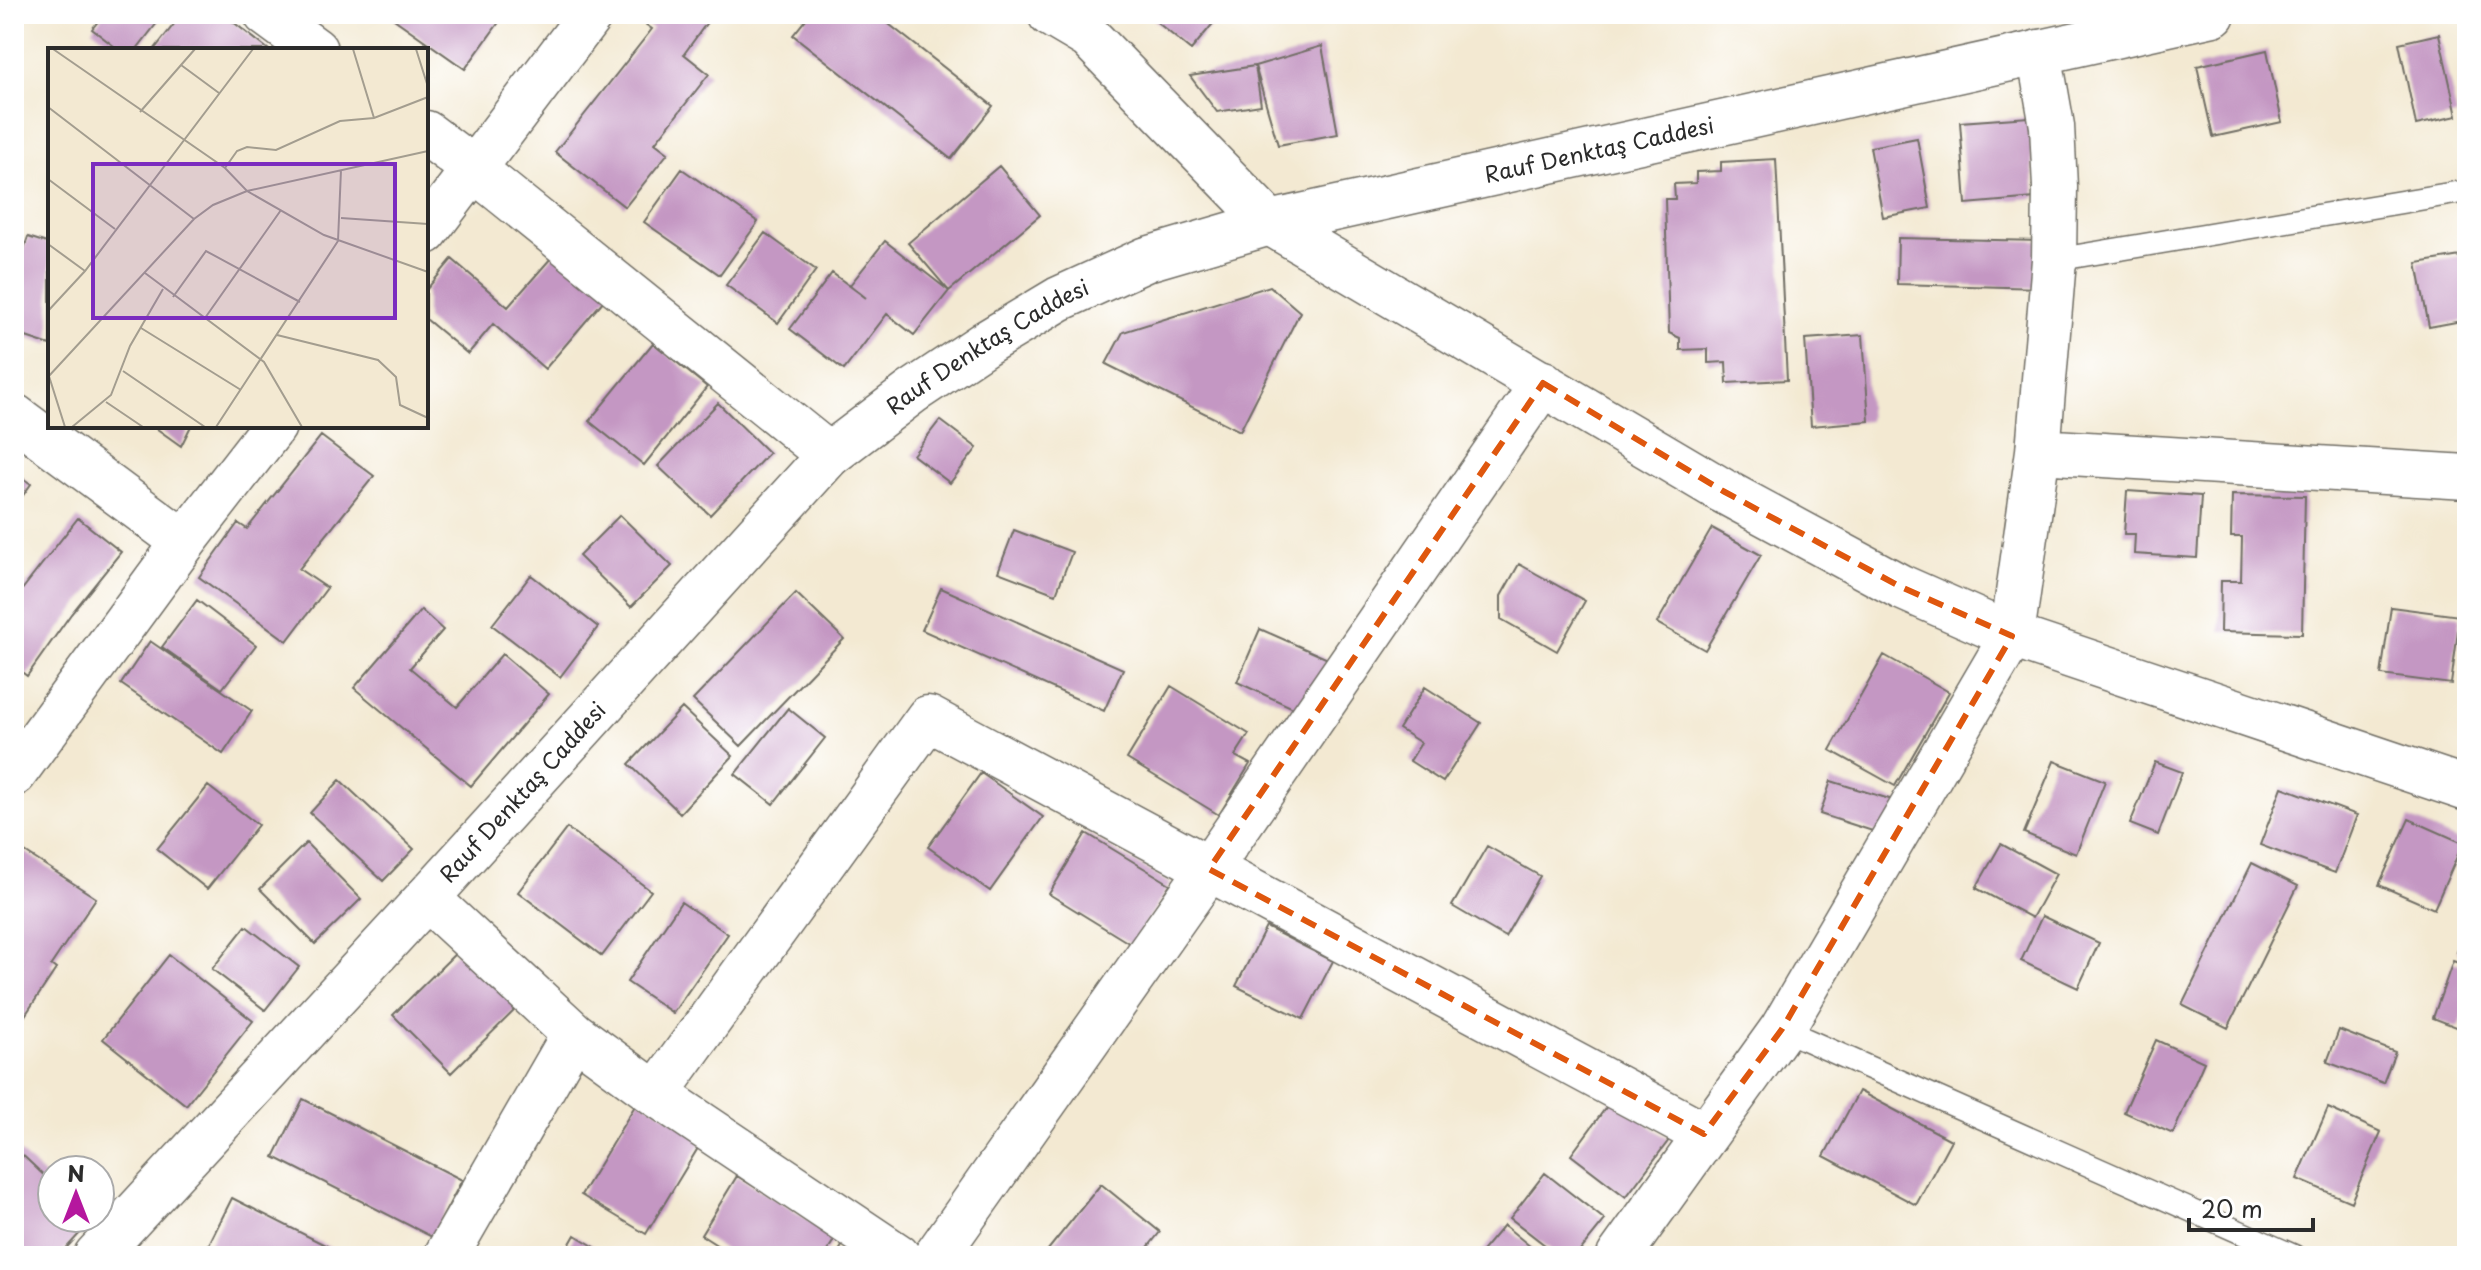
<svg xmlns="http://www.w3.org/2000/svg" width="2481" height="1270" font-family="'Playpen Sans',sans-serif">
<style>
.building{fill:#c497c3}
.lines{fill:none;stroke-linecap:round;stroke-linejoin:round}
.lane-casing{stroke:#716e65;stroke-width:25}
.street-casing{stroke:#716e65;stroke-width:47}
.secondary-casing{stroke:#716e65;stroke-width:47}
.lane{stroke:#fff;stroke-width:22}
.street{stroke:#fff;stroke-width:44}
.secondary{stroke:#fff;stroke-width:44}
.marked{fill:none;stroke:#df570e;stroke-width:6;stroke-dasharray:16 10;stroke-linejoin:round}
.labels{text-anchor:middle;stroke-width:6;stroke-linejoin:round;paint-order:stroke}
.street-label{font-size:22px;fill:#2b2b2b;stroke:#fff}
.inset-road{fill:none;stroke:#a39d8f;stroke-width:2}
.view{fill:#7b2cbf;fill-opacity:0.15;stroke:#7b2cbf;stroke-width:4}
.inset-edge{fill:none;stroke:#2b2b2b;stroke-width:4}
</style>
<rect width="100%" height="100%" fill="#fff"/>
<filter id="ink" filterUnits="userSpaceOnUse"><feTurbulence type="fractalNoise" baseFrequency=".0125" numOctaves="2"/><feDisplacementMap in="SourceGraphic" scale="16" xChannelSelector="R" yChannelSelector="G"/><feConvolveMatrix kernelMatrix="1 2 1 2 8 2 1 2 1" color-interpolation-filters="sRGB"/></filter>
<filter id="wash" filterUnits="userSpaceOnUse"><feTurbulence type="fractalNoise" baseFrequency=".006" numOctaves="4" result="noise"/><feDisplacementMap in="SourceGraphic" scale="32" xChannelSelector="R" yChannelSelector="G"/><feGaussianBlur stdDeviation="1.8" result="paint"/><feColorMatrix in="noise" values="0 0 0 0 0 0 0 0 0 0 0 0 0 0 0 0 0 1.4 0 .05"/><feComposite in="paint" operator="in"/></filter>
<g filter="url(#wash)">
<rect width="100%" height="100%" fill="#f3e9d2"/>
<g id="blocks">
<path class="building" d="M104,14h60l-28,36h-17l-27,-21z
M182,14h41l46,36h-115z
M387,14h118l-40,55z
M631,14h82l-29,40 25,20 -54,69 13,10 -43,54 -70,-55 97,-123z
M810,14h66l117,92 -42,53 -158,-124z
M1147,14h74l-30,36z
M2439,34l18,82 -41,9 -17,-82z
M1322,46l16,88 -60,11 -23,-79z
M2267,50l15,72 -69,15 -16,-71z
M1255,66l6,39 -44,7 -27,-36z
M2029,117l6,81 -69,6 -6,-82z
M1917,138l13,70 -47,9 -13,-70z
M1776,159l11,221 -60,3 -1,-21 -18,1v-14l-28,1v-12l-11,-5 -4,-134h10l-1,-15 22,-1v-11l25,-1v-9z
M999,166l41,49 -91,76 -35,44 -27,-21 -43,56 -54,-41 42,-56 34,25 -16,-13 35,-44 64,50 -41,-48z
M682,169l76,53 -38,53 -76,-53z
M765,233l51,37 -38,53 -52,-38z
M28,237l22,7v101l-36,-12v-54z
M1898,238l144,3 -1,47 -144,-4z
M559,249l51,44 -65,76 -52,-45 -25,30 -42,-35v-29l26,-31 56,48z
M2467,255v65l-38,7 -12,-64z
M1270,286l30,26 -60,119 -134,-67 17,-32z
M1863,335l6,86 -58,5 -6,-87z
M653,343l54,44 -63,78 -55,-44z
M718,403l51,50 -59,62 -52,-49z
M940,420l37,28 -27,35 -37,-28z
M153,426h38l-10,20z
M321,436l53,40 -75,93 28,19 -40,53 -88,-64 39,-54 9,6z
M14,472l17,12 -17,24z
M2127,491l74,5 -4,62 -63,-4 1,-20h-11z
M2232,495l73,1 -3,138 -82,-2 1,-51h20l1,-44h-11z
M620,515l52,51 -41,41 -52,-51z
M78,518l43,34 -50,62 -44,62 -13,-10v-66z
M1712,528l49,27 -56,95 -48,-27z
M1014,530l58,22 -16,42 -58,-22z
M1519,564l66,37 -28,50 -56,-32v-23z
M531,575l67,52 -38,50 -68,-52z
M941,588l182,81 -19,42 -182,-81z
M796,593l48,46 -103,107 -48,-46z
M197,600l59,45 -34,44 -60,-42z
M2391,607l69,9 -9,68 -70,-9z
M421,610l22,20 -33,38 47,39 45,-53 47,40 -78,92 -117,-98z
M1260,629l68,30 -24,54 -67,-31z
M150,641l102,70 -29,43 -102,-70z
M1884,655l65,37 -54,94 -65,-36z
M1171,686l78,48 -14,22 15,8 -31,51 -92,-56z
M1425,687l56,36 -38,59 -33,-21 11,-18 -22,-14z
M682,708l51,48 -53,57 -51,-49z
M788,708l37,30 -52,66 -38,-30z
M2054,761l51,20 -29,73 -52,-21z
M2155,762l27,10 -24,63 -28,-11z
M981,773l62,44 -53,74 -62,-44z
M340,780l74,69 -31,32 -73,-68z
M1831,781l68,21 -11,34 -68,-22z
M208,786l50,39 -51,64 -50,-40z
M2282,787l75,28 -22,58 -75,-28z
M2409,819l54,24 -29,66 -55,-24z
M567,828l84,63 -49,65 -84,-64z
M1086,833l84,51 -38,61 -83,-51z
M306,843l55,56 -46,45 -55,-55z
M2001,844l55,30 -24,44 -56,-30z
M14,845l82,53 -45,67 5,4 -42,63z
M1487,846l53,30 -35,61 -53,-31z
M2252,863l46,23 -70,142 -46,-23z
M681,902l47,32 -55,79 -46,-31z
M2042,916l57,27 -21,45 -57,-27z
M2467,923v32l-10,-3z
M246,926l53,41 -34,43 -53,-41z
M1266,927l67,34 -30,58 -67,-33z
M468,941l58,58 -75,74 -58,-58z
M169,955l84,66 -67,84 -83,-66z
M2453,961l14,5v41l-8,21 -26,-10z
M2339,1030l56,22 -12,31 -56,-21z
M2156,1040l48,22 -31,72 -49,-22z
M1859,1091l92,49 -35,65 -92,-49z
M1613,1098l56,42 -43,57 -55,-42z
M303,1099l159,81 -30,57 -158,-80z
M639,1099l65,39 -58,96 -65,-39z
M2328,1108l53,24 -30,70 -54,-23z
M14,1147l38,36v35h38l2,2 -33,36h-45z
M1545,1173l60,47 -29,36h-17l-49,-38z
M737,1176l99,61 -12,19h-90l-33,-21z
M1101,1184l59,48 -19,24h-98z
M232,1198l99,50 -4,8h-124z
M1504,1225l38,31h-64z
M575,1235l35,21h-47z
M847,1238l27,18h-38z"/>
</g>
</g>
<g filter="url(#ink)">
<use href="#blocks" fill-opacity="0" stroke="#716e65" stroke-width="2"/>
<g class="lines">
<defs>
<path id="lane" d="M2054,260l413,-69
M1782,1029l512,227"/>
<path id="street" d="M14,416l170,126
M2038,451l429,26
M427,898l147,136 82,60 242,162
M656,1094l272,-376 776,416
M446,1256l128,-222
M936,1256l273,-387 334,-486
M1619,1256l163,-227 230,-393 26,-185 16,-191 1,-73 -3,-61 -13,-74"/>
<g id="secondary">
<path d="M266,14l49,36"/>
<path d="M1050,14l39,23 181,186 453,268 178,96 111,49 455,153"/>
<path d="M426,133l49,37 354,285"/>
<path d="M426,232l165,-218"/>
<path d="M14,774l170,-232 90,-116"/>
<path id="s1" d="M96,1256l331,-358 402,-443 83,-63 72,-48 75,-45 88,-40 123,-36 943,-209"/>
</g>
</defs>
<use href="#lane" class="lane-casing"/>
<use href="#street" class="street-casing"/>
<use href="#secondary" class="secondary-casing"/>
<use href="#lane" class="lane"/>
<use href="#street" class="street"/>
<use href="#secondary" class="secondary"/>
</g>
</g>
<path class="marked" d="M1543,383l180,108 178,96 111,49 -230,393 -78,105 -495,-265z"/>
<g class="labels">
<g class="street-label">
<text dy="8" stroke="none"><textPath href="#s1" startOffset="1926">Rauf Denktaş Caddesi</textPath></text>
<text dy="8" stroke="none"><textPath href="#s1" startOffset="1278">Rauf Denktaş Caddesi</textPath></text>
<text dy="8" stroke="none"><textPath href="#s1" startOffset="630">Rauf Denktaş Caddesi</textPath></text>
</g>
</g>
<g transform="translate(48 48)">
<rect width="380" height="380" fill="#f3e9d2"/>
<path class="inset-road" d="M5,1l172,119 22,23 77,44 104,37M305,1l21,69M368,1l12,38M133,17l38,28M0,59l146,112M92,64l55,-63M177,120l12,-17 10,-4 29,3 64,-29 34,-3 54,-21M0,131l67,50M293,170l87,6M0,196l37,27M97,225l119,89 38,65M125,249l33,-46 94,51M0,263l37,-40 168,-222M157,270l76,-108M93,280l100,62M229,287l101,25 18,17 4,28 28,13M75,323l82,56M0,325l17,54h7l39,-32 19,-49 33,-57M0,329l146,-158 19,-14 34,-14 181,-40M58,354l37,25M168,379l122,-186 3,-71"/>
<path class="view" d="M45,116h302v154h-302z"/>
<rect width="380" height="380" class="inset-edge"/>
</g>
<rect width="2481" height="1270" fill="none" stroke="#fff" stroke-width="48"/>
<g transform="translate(76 1194)"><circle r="38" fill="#ffffff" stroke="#aaaaaa" stroke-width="2"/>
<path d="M0-6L14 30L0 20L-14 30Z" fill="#b5179e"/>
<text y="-12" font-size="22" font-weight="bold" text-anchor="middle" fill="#2b2b2b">N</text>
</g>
<path d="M2189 1218v12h124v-12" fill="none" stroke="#2b2b2b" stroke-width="4"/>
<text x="2201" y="1218" font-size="24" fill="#2b2b2b" stroke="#ffffff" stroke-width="6" paint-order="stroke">20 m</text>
</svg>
